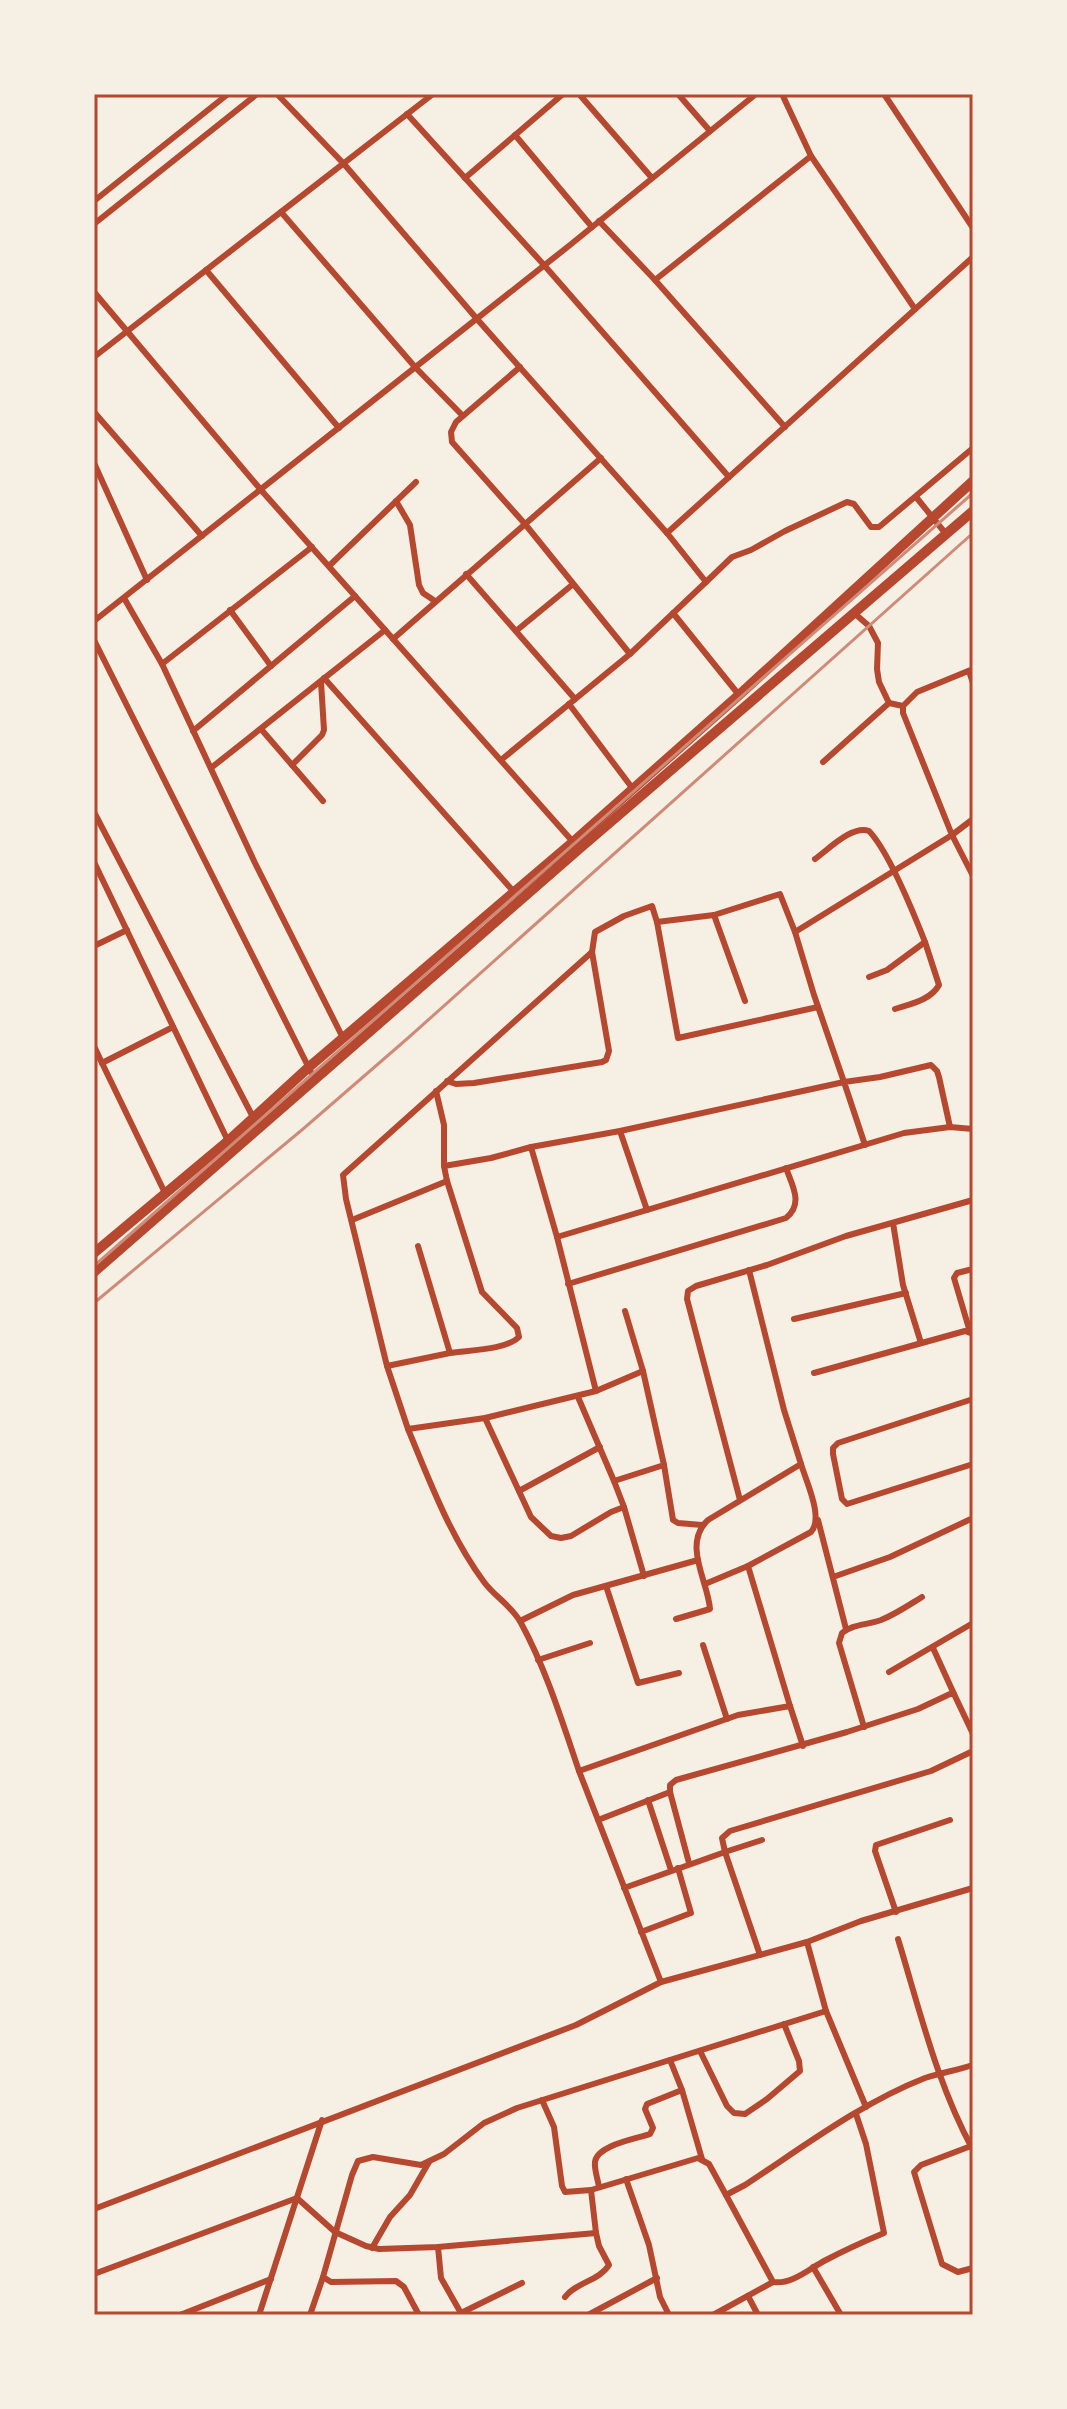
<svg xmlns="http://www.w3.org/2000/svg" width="1067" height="2409" viewBox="0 0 1067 2409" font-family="'Asap Condensed',sans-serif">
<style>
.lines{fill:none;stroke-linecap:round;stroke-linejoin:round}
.minor{stroke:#b5482f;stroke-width:6}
.trunk{stroke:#b5482f;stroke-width:10}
.rail{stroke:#cf8b77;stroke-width:3}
.neatline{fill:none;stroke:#b5482f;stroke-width:3}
</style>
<rect width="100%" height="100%" fill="#f6efe4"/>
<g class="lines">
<g class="minor">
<path d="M277,94l67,70 133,155 190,214 39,49 -76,72 -129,106"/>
<path d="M579,94l73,84"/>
<path d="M678,94l32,37"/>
<path d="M782,94l29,62 104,153"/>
<path d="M884,94l89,134"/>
<path d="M407,114l137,151 185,212"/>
<path d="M515,135l77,92"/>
<path d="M465,178l98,-84"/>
<path d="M94,201l134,-107"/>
<path d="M281,212l134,155 47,48"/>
<path d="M599,221l56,59 130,147"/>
<path d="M94,224l163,-130"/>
<path d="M206,270l133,158"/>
<path d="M655,280l156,-124"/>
<path d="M94,292l167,198 313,353"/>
<path d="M94,357l339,-263"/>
<path d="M520,367l-64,55 -5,10 1,10 73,82 105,130"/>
<path d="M94,412l108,124"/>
<path d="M94,463l53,117"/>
<path d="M916,497l30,37"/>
<path d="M396,501l14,24 9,60 4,8 12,8"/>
<path d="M667,533l306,-276"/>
<path d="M329,566l87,-84"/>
<path d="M466,574l109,125"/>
<path d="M706,582l26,-25 19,-7 34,-19 62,-29 7,2 17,23h8l94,-79"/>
<path d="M124,598l38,66 93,199 88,175"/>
<path d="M230,610l41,56"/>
<path d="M673,613l66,82"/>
<path d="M854,613l15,13 9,17 -1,26 2,13 10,21"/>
<path d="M94,621l476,-376 186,-151"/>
<path d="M516,631l56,-46"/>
<path d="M393,639l208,-181"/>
<path d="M94,640l221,440"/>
<path d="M162,664l150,-117"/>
<path d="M969,671l4,12"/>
<path d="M324,678l190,214"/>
<path d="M569,704l64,85"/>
<path d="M261,729l62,72"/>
<path d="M193,731l162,-135"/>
<path d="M823,762l66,-59 14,3 14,-14 56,-23"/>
<path d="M292,765l30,-30 2,-5 -3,-48"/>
<path d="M211,768l174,-138"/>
<path d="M94,812l159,305"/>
<path d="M973,819l-21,16 21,41"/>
<path d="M815,859c14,-10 37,-34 54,-28 20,21 45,83 56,111l-38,28 -18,7"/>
<path d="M94,862l134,279"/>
<path d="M714,915l31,86"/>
<path d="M657,922l21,116 140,-31"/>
<path d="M795,932l157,-97 -49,-122v-7"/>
<path d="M94,946l33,-16"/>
<path d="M895,1009c15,-5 36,-9 44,-24l-14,-43"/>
<path d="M94,1046l8,17"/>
<path d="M447,1081l9,3 18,-1 128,-21 4,-2 3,-9 -17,-99 3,-20 29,-16 28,-10 5,16 57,-7 66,-21 15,38 19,63 30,87 -224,49 -89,16"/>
<path d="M620,1131l27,79"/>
<path d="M865,1145l-21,-63 36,-5 51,-12 6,6 2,6 11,50"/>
<path d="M444,1166l47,-8 40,-11 26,90 39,154 -111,27 -77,11c22,53 42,107 76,153 11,15 28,24 37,41 25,46 41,98 58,148l159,-56 52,-9 -42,-140 63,-34c13,-14 -5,-51 -10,-68l-93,56c-26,24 0,61 2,89l-34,10"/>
<path d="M165,1193l-63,-130 71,-36"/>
<path d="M352,1220l95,-39"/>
<path d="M893,1223l10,62 18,58"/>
<path d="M557,1237l347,-104 46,-6 23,2"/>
<path d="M418,1246l32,107c19,-3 56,-3 69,-16l-2,-9 -35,-36 -35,-111 -3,-15v-41l-8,-34"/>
<path d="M749,1270l35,140 17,54"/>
<path d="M568,1284l218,-66c18,-14 6,-33 0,-50"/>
<path d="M625,1311l18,60"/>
<path d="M794,1319l112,-26"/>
<path d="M970,1332l-16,-54 3,-5 16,-4"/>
<path d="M450,1353l-63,13 -41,-167 -3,-24 249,-223"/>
<path d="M387,1366l21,63"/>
<path d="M814,1373l151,-42 8,3"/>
<path d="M578,1397l36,84 50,-16 -21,-94 -47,20"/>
<path d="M973,1399l-135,44 -5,5v6l9,45 5,5 126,-40"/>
<path d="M485,1418l46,99 20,19 10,2 10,-2 40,-24 13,-5"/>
<path d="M664,1465l9,55 5,3 24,2"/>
<path d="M614,1481l10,26 20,69"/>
<path d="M519,1491l81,-44"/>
<path d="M740,1500l-53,-201 1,-8 8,-5 71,-21 79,-29 127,-36"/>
<path d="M818,1520l28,109"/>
<path d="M833,1577l57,-20 83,-39"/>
<path d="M705,1584l43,-18"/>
<path d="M606,1586l32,97 41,-10"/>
<path d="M520,1621l53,-26 125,-35"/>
<path d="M703,1645l24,74"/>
<path d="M933,1648l21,46"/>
<path d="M538,1660l52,-17"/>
<path d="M889,1672l84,-49"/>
<path d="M790,1706l13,40"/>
<path d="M864,1727l-25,-84 3,-10c11,-9 25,-8 39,-13 15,-6 28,-15 41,-23"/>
<path d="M670,1792l19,71"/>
<path d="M648,1800l23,70"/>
<path d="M598,1820l72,-28v-7l6,-5 171,-48 71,-23 32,-15h4l19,40"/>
<path d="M624,1888l101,-36 -3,-14 8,-7 201,-60 42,-20"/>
<path d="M896,1912l-21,-61 1,-6 74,-25"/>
<path d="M641,1932l50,-19 -13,-45"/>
<path d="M898,1939c22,72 39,145 75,211"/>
<path d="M807,1942l19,69 40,96"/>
<path d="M760,1955l-35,-103 37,-12"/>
<path d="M661,1982l146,-40 54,-21 112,-33"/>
<path d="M700,2051l27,55 7,7 11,1 22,-15 33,-28 -1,-10 -15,-37"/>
<path d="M670,2060l12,30 20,69"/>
<path d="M542,2100l12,27 8,59 3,6 26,-2 107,-32 11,6 17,31"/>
<path d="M856,2114l10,30 18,89c-19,8 -39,17 -58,27 -16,8 -34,25 -53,22l-47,-87 19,-10c58,-38 116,-82 180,-107 15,-5 33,-8 48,-13"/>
<path d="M971,2146l-50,19 -7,7 28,92 16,8 15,-4"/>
<path d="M626,2179l23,66 11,52 9,18"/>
<path d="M599,2187c-1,-7 -5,-18 -4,-25 2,-17 41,-23 55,-28l3,-6 -8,-19 2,-5 35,-14"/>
<path d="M94,2209l482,-184 85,-43 -82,-211"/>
<path d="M438,2247l3,31 21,37"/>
<path d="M372,2248l18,-31 20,-22 19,-33"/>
<path d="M813,2267l28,48"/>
<path d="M94,2274l203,-76 38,34 31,14 13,3 59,-2 158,-14"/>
<path d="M748,2296l10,19"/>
<path d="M565,2297c11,-15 34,-16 44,-32l-10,-19 -3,-13 -5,-43"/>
<path d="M461,2313l61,-30"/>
<path d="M180,2315l91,-36"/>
<path d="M259,2315l63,-195"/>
<path d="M310,2315l13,-38"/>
<path d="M419,2315l-15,-28 -8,-6 -65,1 -8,-5 29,-102 6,-14 15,-4 48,8 23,-11 40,-31 33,-15 309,-97"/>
<path d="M588,2315l69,-37"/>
<path d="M713,2315l60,-33"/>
</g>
<g class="trunk">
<path d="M94,1253l134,-112 81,-74 264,-225 166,-147 234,-214"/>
<path d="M94,1272l485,-423 394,-338"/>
</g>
<g class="rail">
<path d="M94,1266l879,-773"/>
<path d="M94,1303l209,-174 105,-91 565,-505"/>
</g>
</g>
<rect width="1067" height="2409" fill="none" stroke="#f6efe4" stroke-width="192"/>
<rect x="96" y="96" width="875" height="2217" class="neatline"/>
</svg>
